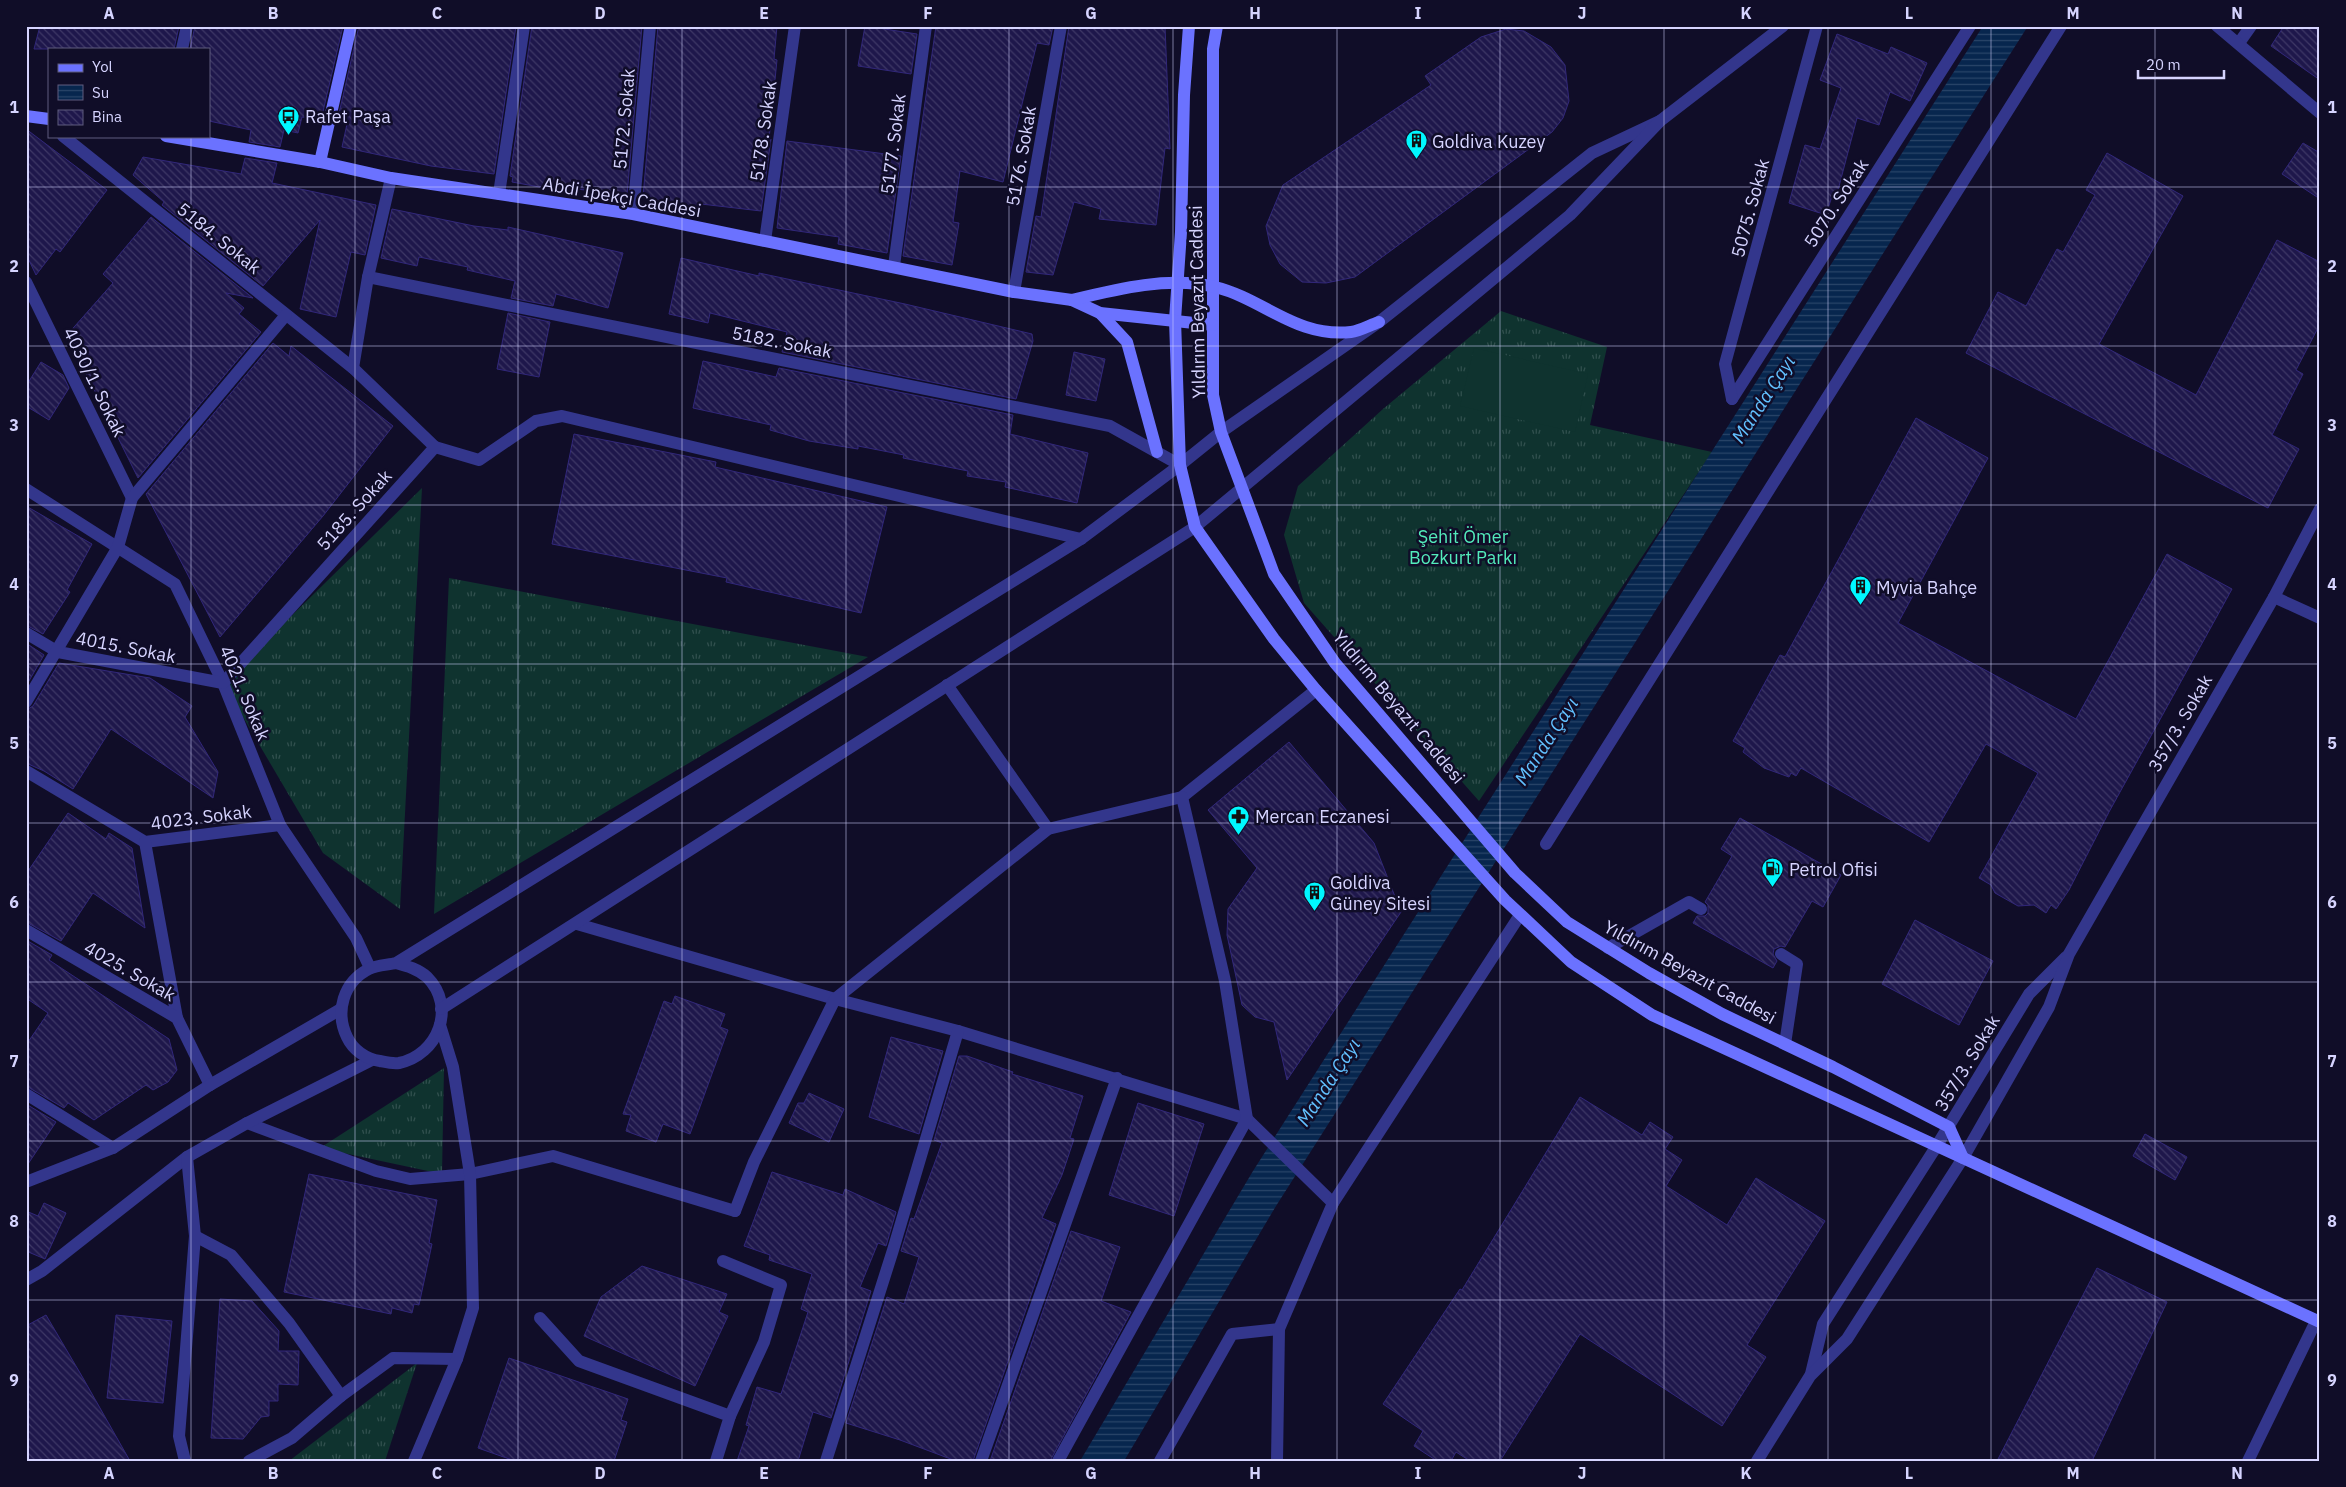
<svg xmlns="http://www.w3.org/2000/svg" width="2346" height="1487" viewBox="0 0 2346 1487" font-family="'IBM Plex Sans',sans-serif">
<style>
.grass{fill:url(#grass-tufts)}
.pitch{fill:#0f332f}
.water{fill:url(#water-rules)}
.building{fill:url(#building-back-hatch);stroke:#31277a}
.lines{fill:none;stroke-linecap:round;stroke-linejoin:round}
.service{stroke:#33368c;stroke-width:12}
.minor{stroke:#33368c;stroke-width:12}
.tertiary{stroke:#33368c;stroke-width:12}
.secondary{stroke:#6b72ff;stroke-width:12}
.grid{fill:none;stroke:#d6d4ff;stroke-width:1;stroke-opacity:0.55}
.labels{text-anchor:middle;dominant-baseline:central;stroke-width:5;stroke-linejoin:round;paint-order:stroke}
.poi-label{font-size:18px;fill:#d6d4ff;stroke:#100d28;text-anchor:start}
.street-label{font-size:18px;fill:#d6d4ff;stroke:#100d28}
.park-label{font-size:18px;fill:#53ecbb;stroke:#100d28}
.water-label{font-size:19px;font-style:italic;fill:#62c1ff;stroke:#100d28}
.neatline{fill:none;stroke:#d6d4ff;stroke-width:2}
.grid-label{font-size:16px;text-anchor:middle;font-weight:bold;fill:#d6d4ff}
</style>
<defs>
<pattern id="grass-tufts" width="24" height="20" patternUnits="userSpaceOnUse" patternTransform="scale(1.25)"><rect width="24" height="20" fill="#0f332f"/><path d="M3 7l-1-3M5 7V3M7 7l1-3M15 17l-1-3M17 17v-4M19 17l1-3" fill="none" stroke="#31504e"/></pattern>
<pattern id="water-rules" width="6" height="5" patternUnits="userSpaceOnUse" patternTransform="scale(1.25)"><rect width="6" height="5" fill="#07264e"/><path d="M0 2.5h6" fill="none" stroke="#2a4569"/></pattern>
<pattern id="building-back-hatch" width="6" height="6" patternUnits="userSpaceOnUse" patternTransform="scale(1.25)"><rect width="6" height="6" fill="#1e174b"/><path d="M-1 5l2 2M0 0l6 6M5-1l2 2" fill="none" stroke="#3e3866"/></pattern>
</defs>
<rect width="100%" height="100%" fill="#100d28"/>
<g class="grass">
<path d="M1501,311l106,36 -17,78 122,27 -233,349 -175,-198 -20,-68 14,-49 85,-77z"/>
<path d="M422,488l-22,421 -77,-56 -100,-170z"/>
<path d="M449,578l419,79 -434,257z"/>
<path d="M444,1068l-2,106 -122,-26z"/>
<path d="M417,1363l-32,98h-96z"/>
</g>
<path class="pitch" d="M1474,348l114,26 -13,58 -115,-26z"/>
<path class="water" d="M1983,26h45l-752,1180 -152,255h-44l173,-290z"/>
<g class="building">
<path d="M40,26h139l-5,23h-140z"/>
<path d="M195,26h148l-22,94 -19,-3 -4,16 -14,-3 -4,17 -31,-5 2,-12 -42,-9v-72h-19z"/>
<path d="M359,26h157l-22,148 -63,-8 -89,-19 5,-23 -10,-2z"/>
<path d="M532,26h110l-15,169 -59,-7 -1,4 -55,-10 1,-5 -3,-1z"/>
<path d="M658,26h119l-3,33 3,1 -8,79h2l-10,72 -60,-7v5l-51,-6 1,-4 -8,-2z"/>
<path d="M865,26l52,8 -6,40 -53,-8z"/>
<path d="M936,26h117l-4,19 -12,-2 -34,139 -43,-11 -7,51 6,1 -7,42 -49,-9z"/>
<path d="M1069,26h96l5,123 -5,-1 -9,77 -57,-6 2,-10 -27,-7 -21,73 -27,-3 10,-56 5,1z"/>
<path d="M2284,26h36v54l-49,-34z"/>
<path d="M1506,29l18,2 27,16 14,18 4,36 -6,17 -11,14 -197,145 -29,6 -24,-1 -22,-18 -10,-19 -4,-19 17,-41 148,-100 -6,-9 56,-39z"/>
<path d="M1837,34l51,20 3,-7 36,16 -17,38 -20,-9 -11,33 -22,-7 -20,76 -4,-1 -7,22 -37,-12 16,-58 15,4 21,-61 -21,-8z"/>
<path d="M26,129l81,61 -47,62 -4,-3 -20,26 -10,-21z"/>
<path d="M787,141l114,15 -14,97 -49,-9 1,-7 -62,-9z"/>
<path d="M2303,143l17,10v46l-38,-25z"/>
<path d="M2107,153l76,43 -84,148 97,51 81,-155 43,22v62l-24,46 7,4 -31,61 27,14 -31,59 -302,-155 32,-61 28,14 31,-57 6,3 32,-57 -9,-5z"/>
<path d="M143,157l98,17 4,-16 32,5 -5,20 104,22 -11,50 -14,-3 -15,65 -36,-8 20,-89 -57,66 -101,-81 2,-3 -31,-27z"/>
<path d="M392,209l82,17 34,4v-3l115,26 -15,55 -52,-14 -3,12 -42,-8 4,-17 -48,-11 1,-3 -49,-10 -2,9 -36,-8z"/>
<path d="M151,217l102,81 -27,-5 18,15 -5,6 22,18 -123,146 -71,-143 46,-52 -10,-9z"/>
<path d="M681,258l78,18v-3l146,31 127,30 1,7 -17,58 -234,-47 5,-20 -77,-19 -2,10 -39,-9z"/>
<path d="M508,313l42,9 -11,55 -42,-8z"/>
<path d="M273,343l16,13 2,-10 102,80 -70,90 -103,121 -74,-143z"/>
<path d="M1074,352l31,7 -9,42 -30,-6z"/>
<path d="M703,361l73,16 3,-9 234,47 -3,19 78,19 -11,50 -72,-16 1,-5 -39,-6 1,-5 -65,-13 1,-3 -46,-9v3l-49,-8 -39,-11 1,-5 -78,-17z"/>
<path d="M41,362l22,13 6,13 -20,32 -23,-14v-20z"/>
<path d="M1916,418l72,40 -90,165 178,96 91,-165 65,35 -123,223 -40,78 -13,19 -5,-4 -5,8 -12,-8 -16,1 -23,-13 -4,-8 -12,-7 59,-105 -52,-29 -57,98 -128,-74 -5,8 -5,-3 -2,4 -25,-9 -21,-16 2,-4 -12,-7 47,-86 5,2z"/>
<path d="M574,434l142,28 -1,5 172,40 -26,106 -135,-31 1,-4 -175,-34z"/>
<path d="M26,506l66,38 -25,46 3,2 -27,42 -17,-9z"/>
<path d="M26,643l18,12 -18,31z"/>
<path d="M59,663l91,15 42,28 -7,11 33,55 -5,26 -102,-69 -38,60 -29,-18 -18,-8v-53l7,-4z"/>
<path d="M1289,742l85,101 27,69 -114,168 -13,-58 -19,-5 -13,-12 -15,-70 1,-26 29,-41 -49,-58z"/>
<path d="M68,813l38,26 3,-6 23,15 13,80 -52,-35 -32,48 -35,-19v-48z"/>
<path d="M1740,818l101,57 -18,32 -11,-6 -27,46 -4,-1 -7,3 -1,5 4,7 -4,7 -80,-45 4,-7h8l3,-3v-8l-3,-3 27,-46 -11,-7z"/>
<path d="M1915,920l78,41 -34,64 -77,-41z"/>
<path d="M26,940l26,15 -3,5 120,79 8,31 -9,12 -15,8 -7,-5 -52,35 -26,-17 -4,5 -38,-22v-41l22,-32 -22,-15z"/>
<path d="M675,996l50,18 -5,13 8,3 -38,104 -27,-10 -7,18 -30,-11 5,-16 -8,-1 41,-113 8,3z"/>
<path d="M891,1037l52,14 -24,83 -50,-17z"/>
<path d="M959,1056h8l46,16 -1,2 71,22 -13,42 4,1 -12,36 -20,43 14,6 -83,237h-17l-56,-21 -54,-17 41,-126 17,7 15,-47 -18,-6 10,-33 3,1 28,-76 -8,-3z"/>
<path d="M809,1093l35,16 -15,33 -40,-19 9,-20h6z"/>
<path d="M1580,1097l62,38 8,-13 23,15 -8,12 17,11 -16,26 61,39 29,-47 69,43 -78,124 19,12 -44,69 -142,-92 -80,127h-30l-14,-9 -5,9h-14l-23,-15 9,-15 -40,-27 77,-115 2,1z"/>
<path d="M1138,1103l66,21 -30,92 -65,-21z"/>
<path d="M26,1104l30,18 -30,45z"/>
<path d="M2145,1134l42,23 -12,23 -42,-24z"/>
<path d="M772,1172l71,23 2,-6 51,23 -10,34 -8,-3 -18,44 11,4 -40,127 -18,-6 -15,49h-61l12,-35 -3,-1 11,-38 24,7 27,-82 -7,-3 11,-35 -43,-14 1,-5 -26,-9z"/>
<path d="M309,1174l128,26 -8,43 3,1 -13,61 -5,-1 -2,9 -20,-5 -1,6 -107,-22z"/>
<path d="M44,1203l22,10 -21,46 -19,-8v-40l12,5z"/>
<path d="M1071,1231l49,16 -19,54 30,11 -81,149h-60z"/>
<path d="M642,1266l85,28 -8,18 9,4 -33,70 -111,-50 17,-39z"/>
<path d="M2097,1268l70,34 -75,159h-95z"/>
<path d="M220,1299l32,2 27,30 -1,20h21l-1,34 -20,-1v17h-9v15l-8,1 -18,22 -32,-1z"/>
<path d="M46,1315l37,63 47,83h-104v-135z"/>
<path d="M116,1315l56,6 -9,82 -56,-5z"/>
<path d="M509,1358l119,41 -7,21 6,2 -13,39h-99l-37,-13z"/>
</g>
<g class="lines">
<g class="service">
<path d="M2239,43l12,-17"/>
<path d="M2274,597l46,21"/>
<path d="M1608,948l81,-46 12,7"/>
<path d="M1781,954l16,10 -12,80"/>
<path d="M247,1123l129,48 34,8 60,-5 83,-18 182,55"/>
<path d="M195,1236l36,19 58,68 52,73"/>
<path d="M723,1261l58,24 -17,57 -34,74"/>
<path d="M540,1318l39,43 151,55 -14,45"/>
<path d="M249,1461l43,-23 49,-42 52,-38 64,1"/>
</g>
<g class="minor">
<path d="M182,49l5,-23"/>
<path d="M499,194l25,-168"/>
<path d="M633,214l17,-188"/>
<path d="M765,241l30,-215"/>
<path d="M894,266l32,-240"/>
<path d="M368,277l742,149 70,39 41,-33 158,-110 213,-169 68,-32"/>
<path d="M26,282l106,216"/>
<path d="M1014,292l47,-266"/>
<path d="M353,368l15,-91 23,-99"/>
<path d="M1732,399l238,-373"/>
<path d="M1732,399l-7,-35 92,-338"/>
<path d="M435,447l44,13 57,-39 26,-5 519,123"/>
<path d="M26,489l149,95 48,99 57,142 76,113 14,30"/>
<path d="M1195,527l375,-312 90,-94 123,-95"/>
<path d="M26,633l32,19 165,31 212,-236 -82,-79 -290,-232"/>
<path d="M947,685l101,144"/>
<path d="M26,702l92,-155 14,-49 154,-183"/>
<path d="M26,771l119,71 135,-17"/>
<path d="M145,842l32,176"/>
<path d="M1546,844l515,-818"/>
<path d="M577,924l258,75 123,32 289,88 86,84"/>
<path d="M26,930l151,88 33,67"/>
<path d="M26,1094l87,54"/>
<path d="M26,1182l87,-34 97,-63 131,-76"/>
<path d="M735,1211l19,-49 81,-163 213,-170 134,-32 134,-107"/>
<path d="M26,1280l16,-9 145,-114 60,-34 125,-63"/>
<path d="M185,1461l-6,-25 16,-200 -8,-79"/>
<path d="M414,1461l43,-102 16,-51 -3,-134 -17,-107 -13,-42"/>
<path d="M826,1461l67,-211 65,-219"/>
<path d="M981,1461l136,-383"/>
<path d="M1058,1461l189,-342 -22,-138 -43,-184"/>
<path d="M1160,1461l72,-127 47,-5"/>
<path d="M1277,1461l2,-132 54,-126 187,-288"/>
<path d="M2248,1461l68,-140"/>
</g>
<g class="tertiary">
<path d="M2217,26l103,87"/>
<path d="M396,963c11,3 22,6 31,14 30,30 11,78 -28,86 -6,1 -14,-1 -19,-2 -14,-2 -27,-11 -33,-24 -12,-25 -4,-55 22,-68 8,-4 19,-4 27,-6l685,-424 99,-74"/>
<path d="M441,1009l754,-482"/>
<path d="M1811,1374l12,-50 113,-177 93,-153 37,-37"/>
<path d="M1757,1461l53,-85 37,-37 116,-181 86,-151 20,-53 205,-357 46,-88"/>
</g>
<g class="secondary">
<path d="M1189,26l-5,69 -3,137 -6,88 5,145 15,62 79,112 42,51 189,210 66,62 81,53 668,307"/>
<path d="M1217,26l-4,23v346l8,37 53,142 61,89 180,210 52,49 82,51 73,41 111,53 116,60 14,31"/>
<path d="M26,116l23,3"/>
<path d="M166,136l154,26 71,16 242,36 381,78 58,8 28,13 113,12"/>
<path d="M320,162l31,-136"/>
<path d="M1072,300c45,-11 97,-24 143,-13 49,12 81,51 136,45 9,-1 19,-7 28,-10"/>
<path d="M1100,313l27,29 30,110"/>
</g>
</g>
<path class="grid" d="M191,26v23M355,26v1435M518,26v1435M682,26v1435M846,26v1435M1009,26v1435M1173,26v1435M1337,26v1435M1500,26v1435M1664,26v1435M1828,26v1435M1991,26v1435M2155,26v1435M191,136v1325M26,187h2294M26,346h2294M26,505h2294M26,664h2294M26,823h2294M26,982h2294M26,1141h2294M26,1300h2294"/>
<defs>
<symbol id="bus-pin" viewBox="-11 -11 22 30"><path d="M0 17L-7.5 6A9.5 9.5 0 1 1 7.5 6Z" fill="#00f7ff" stroke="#100d28"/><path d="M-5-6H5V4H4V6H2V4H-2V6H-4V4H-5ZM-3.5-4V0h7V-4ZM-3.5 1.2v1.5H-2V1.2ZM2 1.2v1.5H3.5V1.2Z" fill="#111"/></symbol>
<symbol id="building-pin" viewBox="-11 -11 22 30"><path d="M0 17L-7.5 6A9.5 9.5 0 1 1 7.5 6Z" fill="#00f7ff" stroke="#100d28"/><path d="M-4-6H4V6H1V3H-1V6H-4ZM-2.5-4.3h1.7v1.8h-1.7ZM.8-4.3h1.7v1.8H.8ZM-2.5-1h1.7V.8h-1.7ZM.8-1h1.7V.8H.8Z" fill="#111"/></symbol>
<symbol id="pharmacy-pin" viewBox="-11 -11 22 30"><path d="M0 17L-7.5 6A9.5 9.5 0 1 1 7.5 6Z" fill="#00f7ff" stroke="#100d28"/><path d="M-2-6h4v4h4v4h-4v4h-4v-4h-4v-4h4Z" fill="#111"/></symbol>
<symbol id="fuel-pin" viewBox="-11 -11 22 30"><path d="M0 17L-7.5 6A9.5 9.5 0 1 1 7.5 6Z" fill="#00f7ff" stroke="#100d28"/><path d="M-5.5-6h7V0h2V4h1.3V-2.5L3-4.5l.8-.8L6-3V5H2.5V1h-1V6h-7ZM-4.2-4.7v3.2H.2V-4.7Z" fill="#111"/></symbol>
</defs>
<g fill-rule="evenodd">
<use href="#bus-pin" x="276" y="104" width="25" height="34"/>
<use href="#building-pin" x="1404" y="128" width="25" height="34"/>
<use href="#building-pin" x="1848" y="574" width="25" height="34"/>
<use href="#pharmacy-pin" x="1226" y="804" width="25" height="34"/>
<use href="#fuel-pin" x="1760" y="856" width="25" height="34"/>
<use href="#building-pin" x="1302" y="880" width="25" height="34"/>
</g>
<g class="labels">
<g class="poi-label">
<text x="305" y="116">Rafet Paşa</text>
<text x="1432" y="141">Goldiva Kuzey</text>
<text x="1876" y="587">Myvia Bahçe</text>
<text x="1255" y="816">Mercan Eczanesi</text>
<text x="1789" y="869">Petrol Ofisi</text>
<text x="1330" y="882">Goldiva<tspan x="1330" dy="21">Güney Sitesi</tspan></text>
</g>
<g class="street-label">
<text transform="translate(624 119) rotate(-85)">5172. Sokak</text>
<text transform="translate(763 131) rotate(-82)">5178. Sokak</text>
<text transform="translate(893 144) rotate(-83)">5177. Sokak</text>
<text transform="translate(1021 156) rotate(-80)">5176. Sokak</text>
<text transform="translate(622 197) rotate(10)">Abdi İpekçi Caddesi</text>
<text transform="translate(1836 203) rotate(-57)">5070. Sokak</text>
<text transform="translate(1750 208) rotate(-75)">5075. Sokak</text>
<text transform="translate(219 238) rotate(39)">5184. Sokak</text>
<text transform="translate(1197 302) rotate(-91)">Yıldırım Beyazıt Caddesi</text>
<text transform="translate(782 342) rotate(11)">5182. Sokak</text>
<text transform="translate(95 382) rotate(64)">4030/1. Sokak</text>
<text transform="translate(354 510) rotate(-48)">5185. Sokak</text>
<text transform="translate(126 647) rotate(11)">4015. Sokak</text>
<text transform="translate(245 693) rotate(67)">4021. Sokak</text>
<text transform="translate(1399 707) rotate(50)">Yıldırım Beyazıt Caddesi</text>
<text transform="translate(2180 723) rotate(-60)">357/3. Sokak</text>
<text transform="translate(201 817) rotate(-7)">4023. Sokak</text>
<text transform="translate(130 971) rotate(30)">4025. Sokak</text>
<text transform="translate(1690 972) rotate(29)">Yıldırım Beyazıt Caddesi</text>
<text transform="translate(1967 1063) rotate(-59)">357/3. Sokak</text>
</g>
<g class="park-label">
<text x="1463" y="536">Şehit Ömer<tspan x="1463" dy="21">Bozkurt Parkı</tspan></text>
</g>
<g class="water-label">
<text transform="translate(1763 399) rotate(-57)">Manda Çayı</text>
<text transform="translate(1546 741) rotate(-57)">Manda Çayı</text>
<text transform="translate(1328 1082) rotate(-57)">Manda Çayı</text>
</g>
</g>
<rect width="2346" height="1487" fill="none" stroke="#100d28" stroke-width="55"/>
<rect x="48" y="48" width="162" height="90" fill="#100d28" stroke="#5f5d7e"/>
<rect x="58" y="64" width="25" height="8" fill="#6b72ff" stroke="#5f5d7e"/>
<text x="92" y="72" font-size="15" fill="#d6d4ff">Yol</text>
<rect x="58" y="85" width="25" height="15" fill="url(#water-rules)" stroke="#5f5d7e"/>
<text x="92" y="98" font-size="15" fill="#d6d4ff">Su</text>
<rect x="58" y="110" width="25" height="15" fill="url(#building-back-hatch)" stroke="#5f5d7e"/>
<text x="92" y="122" font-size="15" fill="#d6d4ff">Bina</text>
<path d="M2138 70v8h86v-8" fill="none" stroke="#d6d4ff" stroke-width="2.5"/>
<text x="2146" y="70" font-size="15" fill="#d6d4ff" stroke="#100d28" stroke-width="4" paint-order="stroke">20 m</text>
<rect x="28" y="28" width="2290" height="1432" class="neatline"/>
<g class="grid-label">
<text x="109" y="19">A</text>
<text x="273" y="19">B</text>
<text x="437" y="19">C</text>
<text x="600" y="19">D</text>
<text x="764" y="19">E</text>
<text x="928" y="19">F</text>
<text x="1091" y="19">G</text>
<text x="1255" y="19">H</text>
<text x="1418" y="19">I</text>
<text x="1582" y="19">J</text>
<text x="1746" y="19">K</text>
<text x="1909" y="19">L</text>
<text x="2073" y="19">M</text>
<text x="2237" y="19">N</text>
<text x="14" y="113">1</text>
<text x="2332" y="113">1</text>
<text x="14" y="272">2</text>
<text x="2332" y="272">2</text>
<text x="14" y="431">3</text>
<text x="2332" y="431">3</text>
<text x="14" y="590">4</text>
<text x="2332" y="590">4</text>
<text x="14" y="749">5</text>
<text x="2332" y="749">5</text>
<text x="14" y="908">6</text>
<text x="2332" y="908">6</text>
<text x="14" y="1067">7</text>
<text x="2332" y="1067">7</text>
<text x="14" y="1227">8</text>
<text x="2332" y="1227">8</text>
<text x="14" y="1386">9</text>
<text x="2332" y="1386">9</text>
<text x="109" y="1479">A</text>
<text x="273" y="1479">B</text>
<text x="437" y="1479">C</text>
<text x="600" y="1479">D</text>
<text x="764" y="1479">E</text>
<text x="928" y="1479">F</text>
<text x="1091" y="1479">G</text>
<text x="1255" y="1479">H</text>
<text x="1418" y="1479">I</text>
<text x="1582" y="1479">J</text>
<text x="1746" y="1479">K</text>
<text x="1909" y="1479">L</text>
<text x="2073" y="1479">M</text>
<text x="2237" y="1479">N</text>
</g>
</svg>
